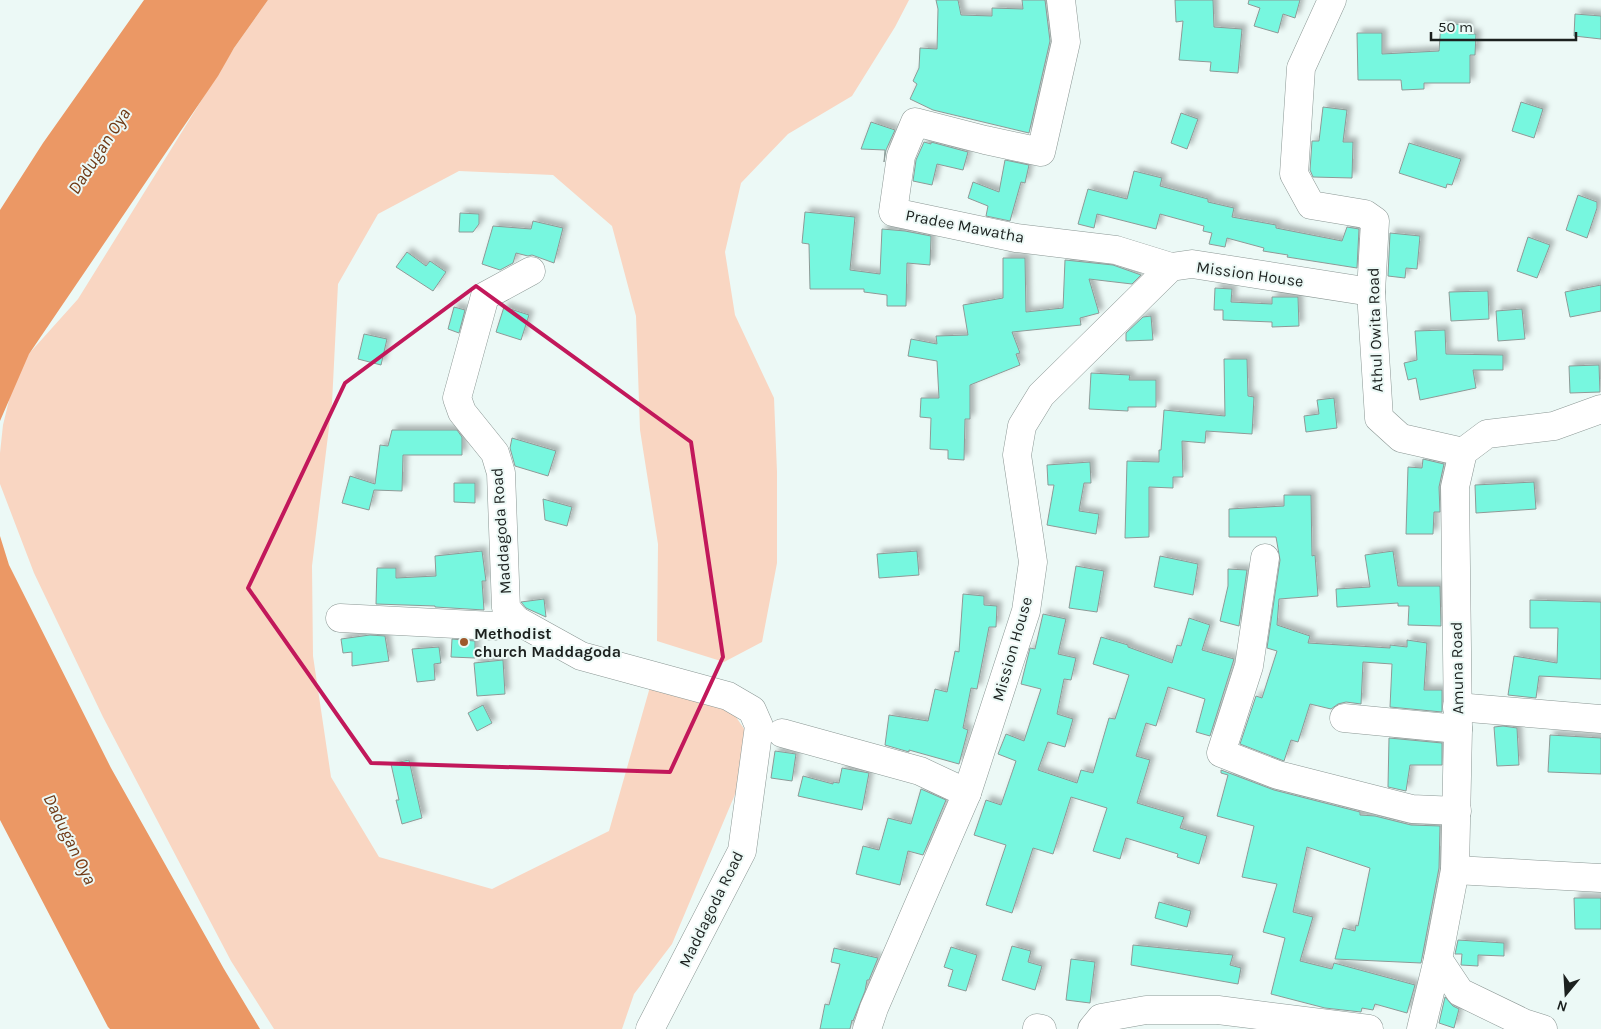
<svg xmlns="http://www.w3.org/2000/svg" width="1601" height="1029" viewBox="0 0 1601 1029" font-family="Karla,sans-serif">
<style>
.green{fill:#f9d6c2}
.water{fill:#eb9865}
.building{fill:#77f7df;stroke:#8e9a97;filter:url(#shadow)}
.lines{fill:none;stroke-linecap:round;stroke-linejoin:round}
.minor-casing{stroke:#8b9794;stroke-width:29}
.minor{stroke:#fff;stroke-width:28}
.marked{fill:none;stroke:#c2185b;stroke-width:4;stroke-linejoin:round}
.poi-dot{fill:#9e592c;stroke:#ecf9f6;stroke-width:2}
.labels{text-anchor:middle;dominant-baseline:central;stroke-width:4;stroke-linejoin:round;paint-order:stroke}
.street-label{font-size:16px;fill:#1c211f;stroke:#ecf9f6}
.poi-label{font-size:16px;font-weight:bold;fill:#1c211f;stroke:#ecf9f6;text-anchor:start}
.water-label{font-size:18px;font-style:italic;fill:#6f3915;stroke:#ecf9f6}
</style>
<defs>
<filter id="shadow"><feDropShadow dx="4.5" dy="-4.5" stdDeviation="2.5" flood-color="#0004"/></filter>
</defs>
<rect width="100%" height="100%" fill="#ecf9f6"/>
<path class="green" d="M268,0h641l-14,27 -43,69 -64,38 -47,49 -16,69 10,63 39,83 3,74v91l-15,79 -38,20 -67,-21 1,-97 -18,-114 -4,-114 -24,-90 -59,-51 -94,-4 -81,43 -40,70 -6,119 -20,163 1,90 18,121 48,80 113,32 117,-58 41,-144 77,17 20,29 -3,40 -72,171 -38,50 -12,35h-348l-43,-68 -128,-244 -69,-144 -34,-89v-31l3,-28 14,-58 61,-68 156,-251z"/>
<g class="water">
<path d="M144,0h124l-34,48 -16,28 -189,278 -29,67v-211l43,-67z"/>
<path d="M0,536l9,29 102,203 113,201 36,60h-150l-2,-2 -108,-207z"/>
</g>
<g class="building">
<path d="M936,0h22l3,15 31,1v-8l31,1 -1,-9h23l5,41 -21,92 -96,-23 -23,-11 7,-15 -4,-3 6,-13 1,-20 17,1 1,-40z"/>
<path d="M1175,0h38l1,27 28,2 -4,44 -28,-2 1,-9 -32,-2 4,-39 -7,1z"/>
<path d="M1249,0h51l-5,18 -12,-4 -5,19 -24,-7 6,-18 -12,-4z"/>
<path d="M1575,14l26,2v23l-27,-3z"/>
<path d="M1441,23l27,2v9h8l-1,21h-5v28h-46v6l-22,1 -1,-10h-43l-1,-47h25v21l57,-3z"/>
<path d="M1521,102l22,7 -9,29 -22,-7z"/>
<path d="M1323,107l24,3 -4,32h10l-1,36 -39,-1 -3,-7 2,-29h7z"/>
<path d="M1181,113l17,6 -11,30 -16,-6z"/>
<path d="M871,122l24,8 -9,20 -2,12 1,-12 -24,-1z"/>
<path d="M924,142l7,2v-2l37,10 -5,18 -26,-6 -5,21 -19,-4 3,-21z"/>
<path d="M1409,143l52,16 -9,26 -5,-1 -1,4 -47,-15z"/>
<path d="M1005,160l24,5 -4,18 -4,-1 -11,39 -24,-5 2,-10 -20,-8 5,-16 26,10z"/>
<path d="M1134,171l28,7 -2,8 48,13v3l26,6 -2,9 44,8v3l66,13 5,-14 12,2 -2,39 -70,-11 1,-2 -25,-4 1,-3 -37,-10 -2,9 -16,-3 3,-11 -9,-2 1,-5 -44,-12 -4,15 -59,-15 -3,14 -16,-4 10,-35 39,10z"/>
<path d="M1578,195l19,7v6l-10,30 -21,-8z"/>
<path d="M805,212l50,5 -5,53 30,4 2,-45 23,2 26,5 -1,29 -23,-2 -1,43h-19v-11l-23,-3v-3h-54l-1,-45 -7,-1z"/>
<path d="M460,213l19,1v10l-6,8h-14z"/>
<path d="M533,221l30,7 -9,35 -22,-8 -4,1 -12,-3 -3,10 -13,7 -18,-6 11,-38 38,3z"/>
<path d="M1390,233l30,3 -3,33 -11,-1 -1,10 -17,-2z"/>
<path d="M1528,237l22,8 -13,33 -20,-7z"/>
<path d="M407,252l19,14 4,-5 16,11 -13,19 -37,-24z"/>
<path d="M1003,258h22l1,54 37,-4 2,-48 48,5 28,10 -9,9 -43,-5 10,34 -19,5 1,7 -69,7 8,21 -4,1 4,11 -50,20v34h-5l-1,41 -16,-1v-9l-18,-1 1,-31 -11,-1 1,-19h18l-2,-37 -29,-5 3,-17 26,5 -1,-8 32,-1 -5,-30 40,-7z"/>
<path d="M1601,285v26l-31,6 -5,-25z"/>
<path d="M1215,288l17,1 -1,13 41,2v-7h26l1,29 -27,1v-5l-49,-2v-10h-9z"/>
<path d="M1488,291l1,28 -38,2 -2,-29z"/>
<path d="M454,307l11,3 -6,23 -11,-4z"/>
<path d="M504,307l25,8 -8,25 -25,-8z"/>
<path d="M1522,309l3,30 -27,2 -2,-30z"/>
<path d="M1151,316l2,24 -27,1v-8l17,-16z"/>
<path d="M1445,330l1,24 57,1v15h-30l3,18 -56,12 -4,-22 -8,2 -4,-17 13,-3 -2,-29z"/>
<path d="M364,334l23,5 -6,26 -23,-6z"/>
<path d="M1224,359h23l1,37 6,1 -2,37 -46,-3 -1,12 -23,-2 1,36h-10v11l-24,-1v50l-24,1 2,-77 32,1v-12h2l3,-40 61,6z"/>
<path d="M1599,365l1,27 -30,1 -1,-27z"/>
<path d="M1091,373l39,2 -1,5h27v27h-28v4l-39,-2z"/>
<path d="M1334,398l3,30 -31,4 -2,-16 15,-2 -2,-14z"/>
<path d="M392,430h65l5,7v18h-59l-1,36 -28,-1 -5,20 -27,-7 8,-27 25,8 5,-39 8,1z"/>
<path d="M512,438l44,13 -8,25 -33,-10 -5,-18z"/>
<path d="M1423,459l21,5 -5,23 1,25h-6l-1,22h-27l2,-67 14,1z"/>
<path d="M1090,462l1,21h-7l-5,28 20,3 -3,20 -49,-9 7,-40h-6l-1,-20z"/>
<path d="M1534,482l2,27 -60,4 -1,-28z"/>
<path d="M454,483h21v20l-21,-1z"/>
<path d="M1284,495h27l1,61 3,-1 3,41 -39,3 -2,26 33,11 -2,7 82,5v-3l17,2v-7l20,3 -3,47h18v22l-52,-5 2,-43 -29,-2 -2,42 -15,-2 -8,2 -7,5 -21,-5 -12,38 -7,-2 -7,21 -44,-17 16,-48 6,2 15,-47 -10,-3 13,-88 -4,-23h-47v-28l55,-3z"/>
<path d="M543,499l29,8 -5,19 -22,-6z"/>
<path d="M482,551l4,30h-4l2,29 -49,-3v-1l-59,-2 1,-36h19v10l40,-2 -1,-20z"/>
<path d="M917,551l2,24 -40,3 -2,-24z"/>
<path d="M1393,551l5,35h42l1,40 -33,-1 1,-19h-11v-3l-61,4 -1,-18 34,-2 -5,-32z"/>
<path d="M1160,556l38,8 -5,31 -39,-8z"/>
<path d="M1076,566l28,5 -7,41 -28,-4z"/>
<path d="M1228,569l19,1 -8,56 -19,-5 8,-35z"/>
<path d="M963,594l21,2v9l13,1 -1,21h-7l-12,62 -6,-1 -8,40 5,2 -9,34 -50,-14v2l-24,-7 4,-30 39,6 7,-32 12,3 8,-41 4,1z"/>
<path d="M544,599l2,18 -20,-9 -5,-6z"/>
<path d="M1530,600l71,2v77l-62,-3 -3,22 -28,-3 6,-39 43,7 1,-35h-28z"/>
<path d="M1043,614l23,5 -8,35 18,4 -5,22 -7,-1 -7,35 16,5 -8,28 -17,-5 -10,28 39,13 4,-13 12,3 16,-55 6,1 14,-44 -36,-11 8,-27 27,8v2l44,16 5,-18 4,1 8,-28 21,7 -8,25 32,9 -24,77 -14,-4 9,-33 -37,-12 -12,39 -10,-3 -10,33 14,4 -13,43 47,14 -4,11 27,8 -8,28 -22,-7 1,-3 -52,-16 -6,21 -27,-8 14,-43 -36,-11 -18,57 -20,-6 -21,65 -26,-8 20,-60 -32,-10 12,-35 15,5 15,-44 -18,-7 8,-20 18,7 17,-52 -20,-5 9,-36 5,1z"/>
<path d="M370,635l15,1 4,25 -37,5v-14l-9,1 -2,-14z"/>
<path d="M452,639l23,2v17l-24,-1z"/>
<path d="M439,647l2,16 -7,1 1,16 -18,2 -5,-33z"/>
<path d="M503,660l2,34 -28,2 -3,-33z"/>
<path d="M483,705l9,18 -15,8 -9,-18z"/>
<path d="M1503,726l14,2 2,37 -22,1 -3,-39z"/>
<path d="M1550,735l51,3v36l-53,-2z"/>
<path d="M1389,738l53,5v22h-32l-4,26 -18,-4z"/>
<path d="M775,751l21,3 -4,27 -21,-3z"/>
<path d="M409,760l13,58 -20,6 -6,-24h3l-8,-36z"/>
<path d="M842,768l27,5 -7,37 -64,-14 5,-20 30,8v-2l6,1z"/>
<path d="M1221,770l53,20 86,22v3l15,1 36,9 29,1 -1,42 -18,95 -86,-4 8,-31 12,3 1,-6 2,1 12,-58 -63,-21 -14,65 20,5 -13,44 32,8 2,-6 81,22 -8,28 -32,-9 -2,6 -11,-2 -1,4 -36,-4 -54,-14 14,-56 -22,-6 14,-48 -35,-7 12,-51 -37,-10 11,-41 -7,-2z"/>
<path d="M921,789l25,11 -23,55 -15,-4 -8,34 -44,-11 7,-28 16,4 9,-32 23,6z"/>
<path d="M1574,898h27v31h-26z"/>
<path d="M1159,902l32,9 -4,16 -32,-9z"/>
<path d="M1458,940l46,3v13l-26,-1v11l-17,-1 1,-11h-7z"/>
<path d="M1133,945l100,10 -3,10 11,3 -3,16 -107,-19z"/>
<path d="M1012,946l19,5 -3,11 14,4 -7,24 -33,-10z"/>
<path d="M951,947l26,8 -11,36 -18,-5 5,-16 -9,-3z"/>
<path d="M834,948l44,10 -9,22h-2l-2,11 -12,30 -1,-1 -2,9h-30l5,-25 4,1 11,-41 -9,-2z"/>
<path d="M1071,959l24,3 -5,41 -24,-3z"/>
<path d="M1445,997l8,9 6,3 -5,19 -15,-5z"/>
</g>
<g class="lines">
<defs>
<g id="minor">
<path d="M1061,0l5,42 -25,110 -56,-12 -70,-18 -14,34 -8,56 123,26 100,12 55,17"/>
<path d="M1332,0l-31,68 -7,106 17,31 54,9 10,7 -4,71 8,126 22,20 62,14"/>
<path d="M531,271l-46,25 -28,102 5,14 33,41 6,20 5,135 10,12 65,36 147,40 24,14 7,16 -17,125 -92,178"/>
<path d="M1265,558l-16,108 -28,87 57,22 134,34 45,2"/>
<path d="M340,618l154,8 22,-6"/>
<path d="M1457,707l144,12"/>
<path d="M1344,718l114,11"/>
<path d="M782,733l138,38 47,22"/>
<path d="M1455,870l146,8"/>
<path d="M1438,959l22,33 64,31 19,6"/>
<path d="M1037,1028l5,1"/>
<path d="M867,1029l7,-21 93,-215 59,-182 7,-49 -16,-107 5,-29 19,-31 130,-128 21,-3 179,28"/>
<path d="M1092,1029l9,-11 45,-8h72l151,19"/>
<path d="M1421,1029l17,-70 17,-89 3,-141 -3,-242 8,-35 24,-18 67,-8 47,-17"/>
</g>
</defs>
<use href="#minor" class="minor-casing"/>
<use href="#minor" class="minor"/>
</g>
<path class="marked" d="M476,286l215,156 32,215 -53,115 -299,-9 -123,-175 97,-205z"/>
<circle class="poi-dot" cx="464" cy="642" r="5"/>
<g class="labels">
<g class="street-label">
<text transform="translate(965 226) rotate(11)">Pradee Mawatha</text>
<text transform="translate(1250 274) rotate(8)">Mission House</text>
<text transform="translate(1375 330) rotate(-92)">Athul Owita Road</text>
<text transform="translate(501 531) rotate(-94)">Maddagoda Road</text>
<text transform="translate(1012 649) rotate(-74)">Mission House</text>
<text transform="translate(1457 668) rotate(-91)">Amuna Road</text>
<text transform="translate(711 909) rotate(-64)">Maddagoda Road</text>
</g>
<g class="poi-label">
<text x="474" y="633">Methodist<tspan x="474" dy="18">church Maddagoda</tspan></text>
</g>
<g class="water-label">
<text transform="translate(99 151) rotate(-57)">Dadugan Oya</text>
<text transform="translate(70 839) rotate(64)">Dadugan Oya</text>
</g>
</g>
<g transform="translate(1566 994) rotate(198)" stroke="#ecf9f6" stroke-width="4" paint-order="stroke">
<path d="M0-4L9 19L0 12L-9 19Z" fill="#1c211f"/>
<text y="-8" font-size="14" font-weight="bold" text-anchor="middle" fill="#1c211f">N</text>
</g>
<path d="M1431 32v8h145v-8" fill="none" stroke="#1c211f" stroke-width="2.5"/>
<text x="1438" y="32" font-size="15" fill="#1c211f" stroke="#ecf9f6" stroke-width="4" paint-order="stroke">50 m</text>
</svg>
